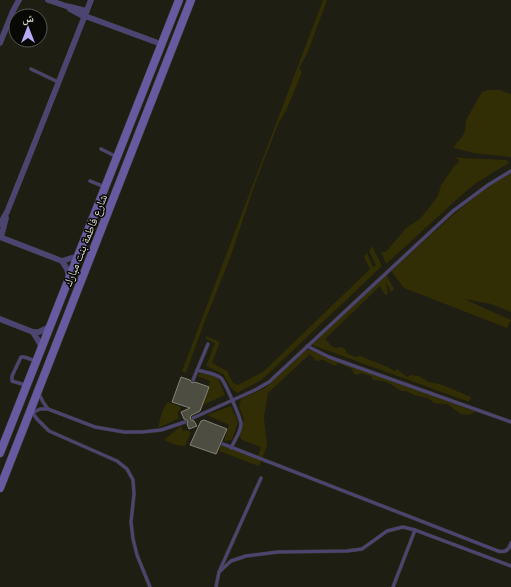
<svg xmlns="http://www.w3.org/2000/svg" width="511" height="587" viewBox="0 0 511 587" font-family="'Golos Text','Noto Naskh Arabic',sans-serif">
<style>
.green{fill:#312d05}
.building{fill:#4e4d42;stroke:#828275}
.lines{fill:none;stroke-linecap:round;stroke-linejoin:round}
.lane-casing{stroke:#38382d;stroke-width:4}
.street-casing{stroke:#38382d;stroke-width:6}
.secondary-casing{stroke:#38382d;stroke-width:9}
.lane{stroke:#4c4571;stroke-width:3}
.street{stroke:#4c4571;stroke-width:5.5}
.secondary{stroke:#675aa1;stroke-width:8}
.labels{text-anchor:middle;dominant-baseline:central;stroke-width:3;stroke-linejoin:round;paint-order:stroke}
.street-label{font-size:12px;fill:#d6d6cf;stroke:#080804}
</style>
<rect width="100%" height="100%" fill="#1e1e13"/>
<g class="green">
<path d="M323,0h4l-20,54 -8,14 3,4 -16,39 -7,11 -22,56 -27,80 -27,68 -17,47 -4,-2z"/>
<path d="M488,90h12l11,4v63l-37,-4 -20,-5 3,-6 5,-5 3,-6 1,-11 16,-28z"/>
<path d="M454,157l8,1 44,2 3,3 -33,20 -13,11 -77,70 -5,-12h5l20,-24 14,-9 9,-11 9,-12 3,-11 14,-20 3,-1 1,-4z"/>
<path d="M511,172v140l-20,-8 -27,-5 47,21 -4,8 -103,-40 -13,-17 63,-57 35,-29z"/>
<path d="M372,246l10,20 -116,110 -8,6 -21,11 -6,-5 -8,-14 -17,-8 9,-23 -9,-4v-3l14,6 -8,21 15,8 6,12 5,2 26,-14 106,-102 -6,-12 3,-4 6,14 3,-2 -7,-14z"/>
<path d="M386,274l8,15 -3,3 -5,-10 2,12 -3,1 -5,-9 -55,53 9,9 8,-1 4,3v3l9,4 5,-1 28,11 6,4 3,-2 10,8 4,-2 8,1 9,6 12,2 31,13 -2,5 -157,-57z"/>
<path d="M307,349l169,63 -8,3 -7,-1 -14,-10 -13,-1 -6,-5 -14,-3 -8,-4c-7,1 -9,-4 -16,-7 -5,-3 -11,-4 -17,-4l-2,-4 -11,-3 -2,2 -4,-1 -2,-5 -14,-6 -3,3 -12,-6 -7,1 -6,-7 -42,39 -4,24 3,29 -8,20 -40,-15 2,-6 36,14 4,-12 -19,-7 -3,-5 5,-16 -5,-12 2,-8 24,-11z"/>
<path d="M202,372l16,6 7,17 -24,11 9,-25 -13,-5z"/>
<path d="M168,402l13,5 -1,4 -3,1 2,6 -21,10c3,-10 3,-18 10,-26z"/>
<path d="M231,406l7,16 -6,18 -8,1 5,-16 -22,-10z"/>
<path d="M181,426l2,5 3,-1 5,2 -6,14 -9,-1 -12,-5z"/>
</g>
<g class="building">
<path d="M181,377l9,3 2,3 3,-1 14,5 -9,24 -8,4 -2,2 1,3 3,1 3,5 -8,3 -2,-5 1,-3 -4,-2 -3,-7 9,-4 -18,-6z"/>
<path d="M204,420l23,9 -11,25 -26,-9 11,-24z"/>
</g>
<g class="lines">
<defs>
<g id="lane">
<path d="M31,69l27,13"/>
<path d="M101,149l16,8"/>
<path d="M90,181l15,6"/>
<path d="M307,346l22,11 182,65"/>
<path d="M197,370c7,2 18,3 24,8 4,4 20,41 20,46 0,8 -7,17 -10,24"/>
<path d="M193,380l15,-36"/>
<path d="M25,385l-13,-4v-5l9,-19h3l12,4"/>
<path d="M39,394l4,8 5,7"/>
<path d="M32,412l5,7 12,12 68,30 10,8 6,11 1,14 -3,28 2,17 4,16 13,32"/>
<path d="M32,413l8,-4h8l47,18 29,5h18l19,-2 24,-8"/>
<path d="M193,418l62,-28 14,-8 184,-171 35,-26 23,-14"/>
<path d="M223,444l275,107c7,2 11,-1 13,-8"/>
<path d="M219,572l12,-11 15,-5 32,-4 69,-1 15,-2 25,-18 16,-4 12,3 96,36"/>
<path d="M216,587l3,-15 42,-94"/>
<path d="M393,587l22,-57"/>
</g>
<g id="street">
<path d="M48,0l18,6 21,5"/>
<path d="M70,9l15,8"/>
<path d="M85,16l76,28"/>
<path d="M0,43l13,-32 6,-11"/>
<path d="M0,224l7,-12 26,-65 58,-147"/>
<path d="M0,237l62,24 5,8 2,8"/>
<path d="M1,237l5,-19"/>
<path d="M62,261l16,-5"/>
<path d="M0,319l33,13h6l10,-5"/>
<path d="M33,332l9,15"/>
</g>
<g id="secondary">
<path d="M0,453l179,-453"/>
<path d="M0,488l191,-488"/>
</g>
</defs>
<use href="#lane" class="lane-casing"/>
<use href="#street" class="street-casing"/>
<use href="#secondary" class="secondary-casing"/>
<use href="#lane" class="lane"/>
<use href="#street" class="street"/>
<use href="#secondary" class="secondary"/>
</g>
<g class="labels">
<g class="street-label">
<text transform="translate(85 240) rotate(-68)">شارع فاطمة بنت مبارك</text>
</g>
</g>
<g transform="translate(28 28)"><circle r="19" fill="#080804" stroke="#5a5a55"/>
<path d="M0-3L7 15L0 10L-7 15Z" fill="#b7abf8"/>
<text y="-6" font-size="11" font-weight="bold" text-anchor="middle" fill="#d6d6cf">ش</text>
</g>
</svg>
